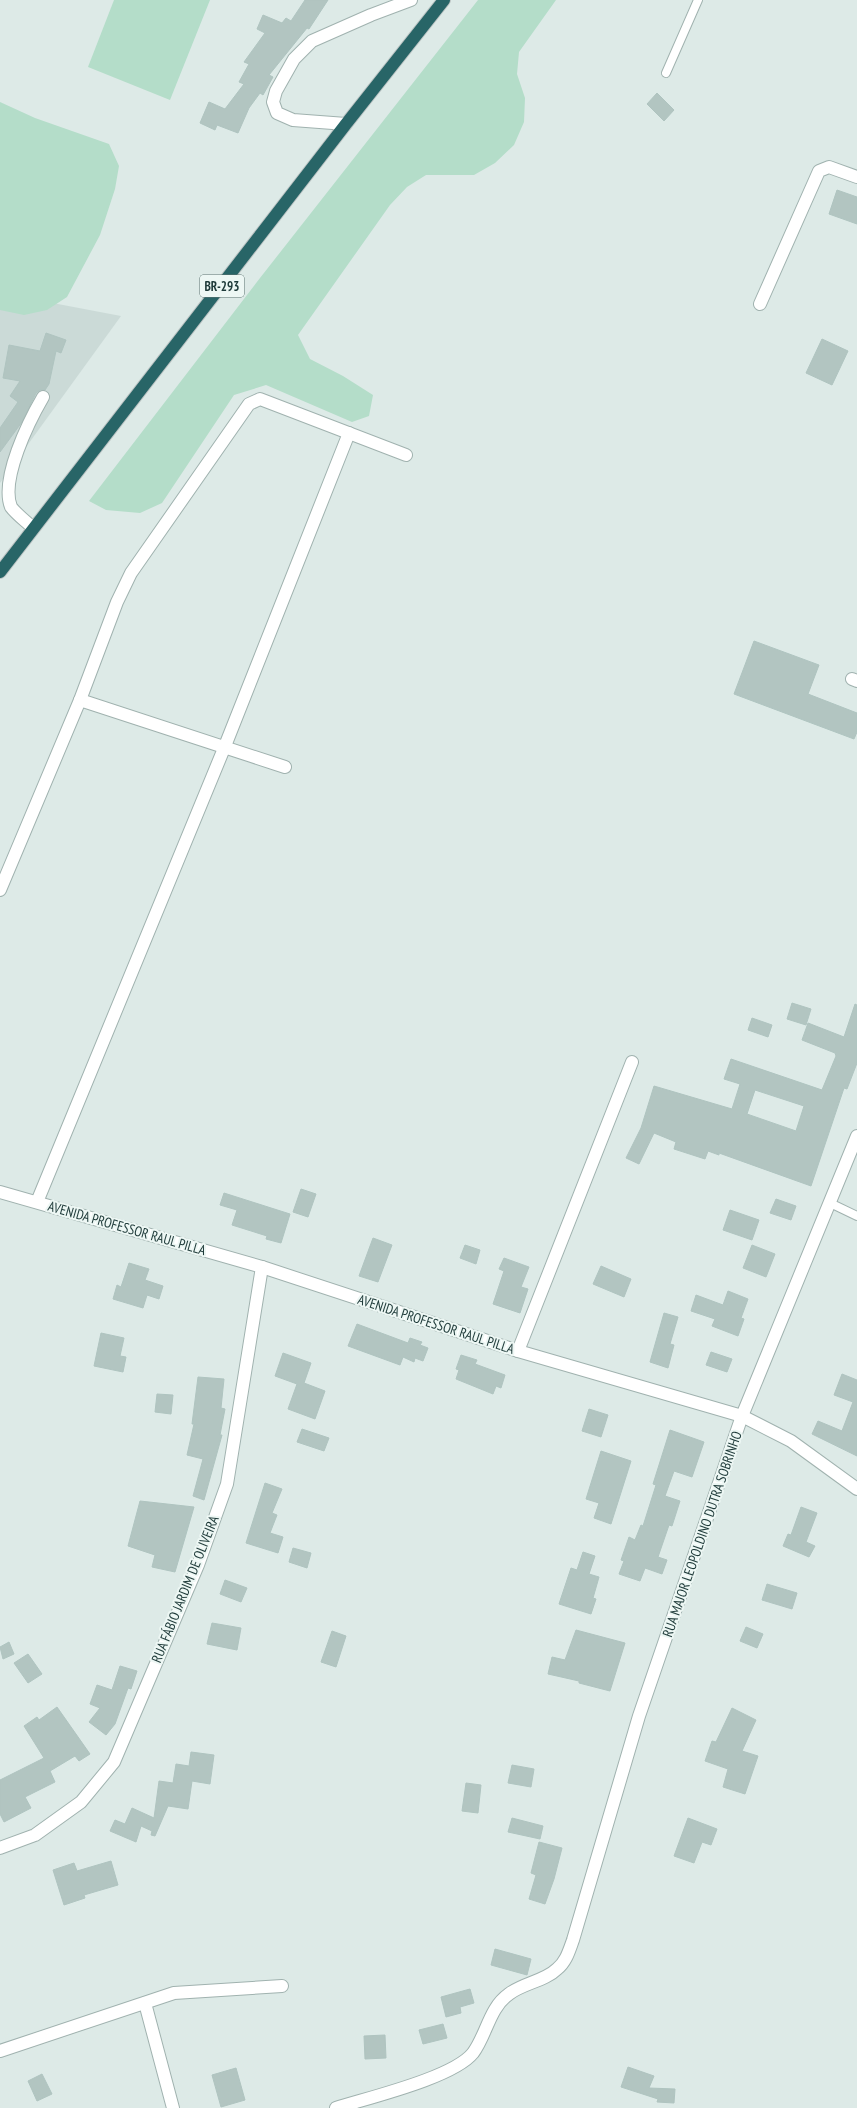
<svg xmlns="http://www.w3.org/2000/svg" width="857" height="2108" viewBox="0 0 857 2108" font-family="'PT Sans Narrow',sans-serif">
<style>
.built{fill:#cbdad7}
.green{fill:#b4ddc9}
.building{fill:#b2c5c1;stroke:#afc4c0;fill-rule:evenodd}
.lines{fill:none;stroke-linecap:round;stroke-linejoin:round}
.lane-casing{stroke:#a0b2af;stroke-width:10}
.street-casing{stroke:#a0b2af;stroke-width:14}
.highway-casing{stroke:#bcc4c4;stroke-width:14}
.lane{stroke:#fff;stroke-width:8}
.street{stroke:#fff;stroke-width:12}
.highway{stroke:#286567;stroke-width:12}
.labels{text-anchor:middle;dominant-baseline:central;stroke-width:4;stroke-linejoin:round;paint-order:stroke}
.shield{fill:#edf7f4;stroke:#5c7371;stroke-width:1}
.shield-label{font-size:13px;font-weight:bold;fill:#1e3a39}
.street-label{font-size:14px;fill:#1e3a39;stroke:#edf7f4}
</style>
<rect width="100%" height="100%" fill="#ddeae7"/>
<path class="built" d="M0,293l121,23 -121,167z"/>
<g class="green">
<path d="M114,0h96l-40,100 -82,-33z"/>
<path d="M478,0h78l-37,52 -2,22 8,24 -1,24 -10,23 -19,18 -21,12h-48l-19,12 -17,18 -92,130 12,24 33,17 30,19 -4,21 -17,6 -86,-37 -32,10 -72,108 -22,10 -34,-3 -17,-9 171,-223z"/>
<path d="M0,102l35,16 74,26 10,22 -4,23 -15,46 -33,62 -20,13 -23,5 -24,-5z"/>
</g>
<g class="building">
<path d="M305,0h23l-19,29 -2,-1 -38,47 4,2 -10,18 -3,-2 -11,15 -11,25 -21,-8 -2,5 -15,-7 9,-21 16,7 19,-25 -5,-2 10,-18 -5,-2 21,-29 -8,-4 6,-14 19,8 4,-5 5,3z"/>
<path d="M657,93l17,17 -10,11 -17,-17z"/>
<path d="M837,190l20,7v27l-28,-10z"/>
<path d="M46,333l20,7 -5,13 -5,-2 -7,33 -4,6h-5l-4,3 -14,29 -22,30v-24l18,-26 -8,-6 10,-15 -17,-3 6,-33 31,6z"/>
<path d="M822,339l26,12 -16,34 -26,-12z"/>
<path d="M754,641l65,24 -11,29 49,19v19l-3,7 -120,-45z"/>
<path d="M792,1003l19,6 -5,16 -19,-6z"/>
<path d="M855,1004l2,1v58l-10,26 -3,-1 -33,98 -92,-33v2l-11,-4 -3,8 -31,-10 2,-7 -22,-9 -15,31 -13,-6 15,-30 13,-42 78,23 8,-25 -16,-5 7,-20 91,31 14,-34 -1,-3 -33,-13 6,-17 36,14zM755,1090l49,16 -8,25 -49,-17z"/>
<path d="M752,1018l20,7 -4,12 -20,-7z"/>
<path d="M301,1189l15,5 -8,23 -15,-5z"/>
<path d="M224,1193l66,21 -9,29 -15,-4 1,-3 -35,-11 5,-15 -17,-5z"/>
<path d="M776,1199l20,7 -5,14 -21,-7z"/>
<path d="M730,1210l29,10 -7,20 -29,-10z"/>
<path d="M373,1238l19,7 -14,37 -19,-6z"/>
<path d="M465,1245l15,5 -4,14 -16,-6z"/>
<path d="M752,1245l23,9 -9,23 -23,-9z"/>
<path d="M504,1258l25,9 -8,20 7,2 -8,24 -27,-9 11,-33 -5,-2z"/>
<path d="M129,1263l20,6 -4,11 18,6 -4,13 -12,-4 -4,13 -30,-9 4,-14 4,2z"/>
<path d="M601,1266l30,13 -7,18 -31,-13z"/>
<path d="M728,1291l20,8 -7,19 3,1 -6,17 -26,-10 3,-7 -24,-8 5,-16 27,10z"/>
<path d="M664,1313l14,4 -8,27 4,1 -6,23 -18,-6z"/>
<path d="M357,1324l51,19 2,-5 12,4 -2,3 8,3 -5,13 -8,-3 -1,4 -11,-5 -3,8 -52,-19z"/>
<path d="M101,1333l23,5 -4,18 6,1 -3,15 -29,-6z"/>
<path d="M711,1352l21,7 -5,13 -21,-7z"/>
<path d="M283,1353l28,10 -7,20 21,8 -10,28 -27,-10 9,-25 -22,-8z"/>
<path d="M461,1355l16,5 -2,4 30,11 -4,13 -5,-2 -3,8 -37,-15 3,-9 -3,-1z"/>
<path d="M842,1374l15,6v76l-45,-22 6,-13 24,10 11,-29 -19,-7z"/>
<path d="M198,1377l26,2 -3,29 4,1 -5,26h2l-18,65 -11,-4 10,-37 -16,-4 7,-31h-2z"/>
<path d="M157,1394l16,1 -2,19 -16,-2z"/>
<path d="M589,1409l19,6 -7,22 -19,-6z"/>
<path d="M302,1429l27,9 -5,13 -27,-9z"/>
<path d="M670,1430l34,12 -12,35 -18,-6 -9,25 15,5 -8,25 -3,-1 -11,32 9,3 -5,14 -17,-6 -5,13 -21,-7 5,-13 -3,-1 8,-23 6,3 6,-15 2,1 13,-41 -3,-1z"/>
<path d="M601,1451l30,10 -20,63 -17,-6 5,-15 -13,-4z"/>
<path d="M265,1483l17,6 -10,24 5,2 -7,18 13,4 -5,16 -32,-10z"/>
<path d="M140,1501l54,6 -19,65 -23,-5 3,-12 -27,-9z"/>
<path d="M801,1507l16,6 -11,29 9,4 -6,11 -26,-11 5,-12 3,1z"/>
<path d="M293,1548l18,5 -4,15 -18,-6z"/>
<path d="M583,1552l12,4 -6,18 10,3 -6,21 3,1 -5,15 -32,-10 12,-36 6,2z"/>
<path d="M225,1580l22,8 -6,14 -21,-8z"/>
<path d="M767,1584l30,9 -5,16 -30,-9z"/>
<path d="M212,1623l29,5 -4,22 -30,-6z"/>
<path d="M746,1627l17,7 -6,14 -17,-7z"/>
<path d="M576,1630l49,13 -15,48 -31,-8v-2l-31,-7 4,-17 13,3z"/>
<path d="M332,1631l14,5 -10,31 -15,-5z"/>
<path d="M9,1642l5,12 -11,5 -3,-12z"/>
<path d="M28,1654l14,20 -14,9 -14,-20z"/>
<path d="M120,1666l17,5 -6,18 -3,-1 -13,36 -9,11 -17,-13 11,-14 -10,-4 7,-19 15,5z"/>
<path d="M57,1707l33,47 -11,7 -4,-5 -25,15 5,11 -30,15 6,11 -27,14 -4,-8v-34l44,-22 -20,-32 13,-9 2,3z"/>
<path d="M732,1708l24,12 -14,31 16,5 -13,38 -22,-7 5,-18 -23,-8 7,-20 4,1z"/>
<path d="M191,1752l23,3 -4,29 -18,-3 -4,28 -20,-3 -13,30 -4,-1 1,-4 -11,-5 -5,16 -26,-11 5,-11 10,4 7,-16 22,10 5,-37 14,2 3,-19 13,2z"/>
<path d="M512,1765l22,4 -3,18 -23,-4z"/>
<path d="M466,1783l15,2 -3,28 -16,-2z"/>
<path d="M512,1818l31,8 -3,13 -32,-7z"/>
<path d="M688,1818l29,11 -6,16 -9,-3 -8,21 -20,-7z"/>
<path d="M539,1842l23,6 -8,31 -9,25 -16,-5 7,-24 -5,-2z"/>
<path d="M111,1861l7,24 -34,10 1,3 -21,7 -11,-35 21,-7 3,8z"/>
<path d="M495,1949l36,10 -4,16 -36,-10z"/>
<path d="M470,1989l4,14 -14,4 1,6 -15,4 -5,-20z"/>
<path d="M443,2024l4,14 -24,6 -4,-14z"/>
<path d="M385,2035l1,23 -21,1 -1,-23z"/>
<path d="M628,2067l26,9 -5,12 26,1 -1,14 -17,-1 1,-3 -37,-12z"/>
<path d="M236,2068l9,32 -24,7 -9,-32z"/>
<path d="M42,2074l10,20 -15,7 -9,-20z"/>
</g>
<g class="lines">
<defs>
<g id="lane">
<path d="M666,73l32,-73"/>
<path d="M830,1203l27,13"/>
</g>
<g id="street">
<path d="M346,124l-53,-4 -16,-7 -4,-11 3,-11 18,-32 18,-18 59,-26 40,-15"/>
<path d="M760,304l59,-133 10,-4 28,10"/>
<path d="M33,528c-6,-6 -16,-13 -22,-21 -11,-28 18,-86 32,-110"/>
<path d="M852,679l5,2"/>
<path d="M80,700l205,67"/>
<path d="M0,890l80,-190 37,-98 14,-29 118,-169 11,-5 146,56"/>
<path d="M0,1192l262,75 256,84 224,65 49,25 66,48"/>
<path d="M37,1202l188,-456 124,-313"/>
<path d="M518,1351l114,-289"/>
<path d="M0,1848l35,-13 46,-33 33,-40 84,-197 29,-81 35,-217"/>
<path d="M145,2003l28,105"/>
<path d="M0,2051l174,-58 108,-7"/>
<path d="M336,2108c31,-10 117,-30 137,-55 14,-19 16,-45 36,-59 14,-11 36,-13 48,-25 9,-7 12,-18 16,-29l66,-224 103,-300 115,-280"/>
</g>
<path id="highway" d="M0,572l346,-448 98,-124"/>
</defs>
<use href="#lane" class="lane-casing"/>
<use href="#street" class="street-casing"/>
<use href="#highway" class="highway-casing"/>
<use href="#lane" class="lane"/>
<use href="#street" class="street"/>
<use href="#highway" class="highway"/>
</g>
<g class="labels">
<rect class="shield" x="200" y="275" width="44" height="22" rx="3"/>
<g class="shield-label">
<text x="222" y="286">BR-293</text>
</g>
<g class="street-label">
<text transform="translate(127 1228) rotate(16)">AVENIDA PROFESSOR RAUL PILLA</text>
<text transform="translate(436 1324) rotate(18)">AVENIDA PROFESSOR RAUL PILLA</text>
<text transform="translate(702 1534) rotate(-71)">RUA MAJOR LEOPOLDINO DUTRA SOBRINHO</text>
<text transform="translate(185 1589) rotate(-68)">RUA FÁBIO JARDIM DE OLIVEIRA</text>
</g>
</g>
</svg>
